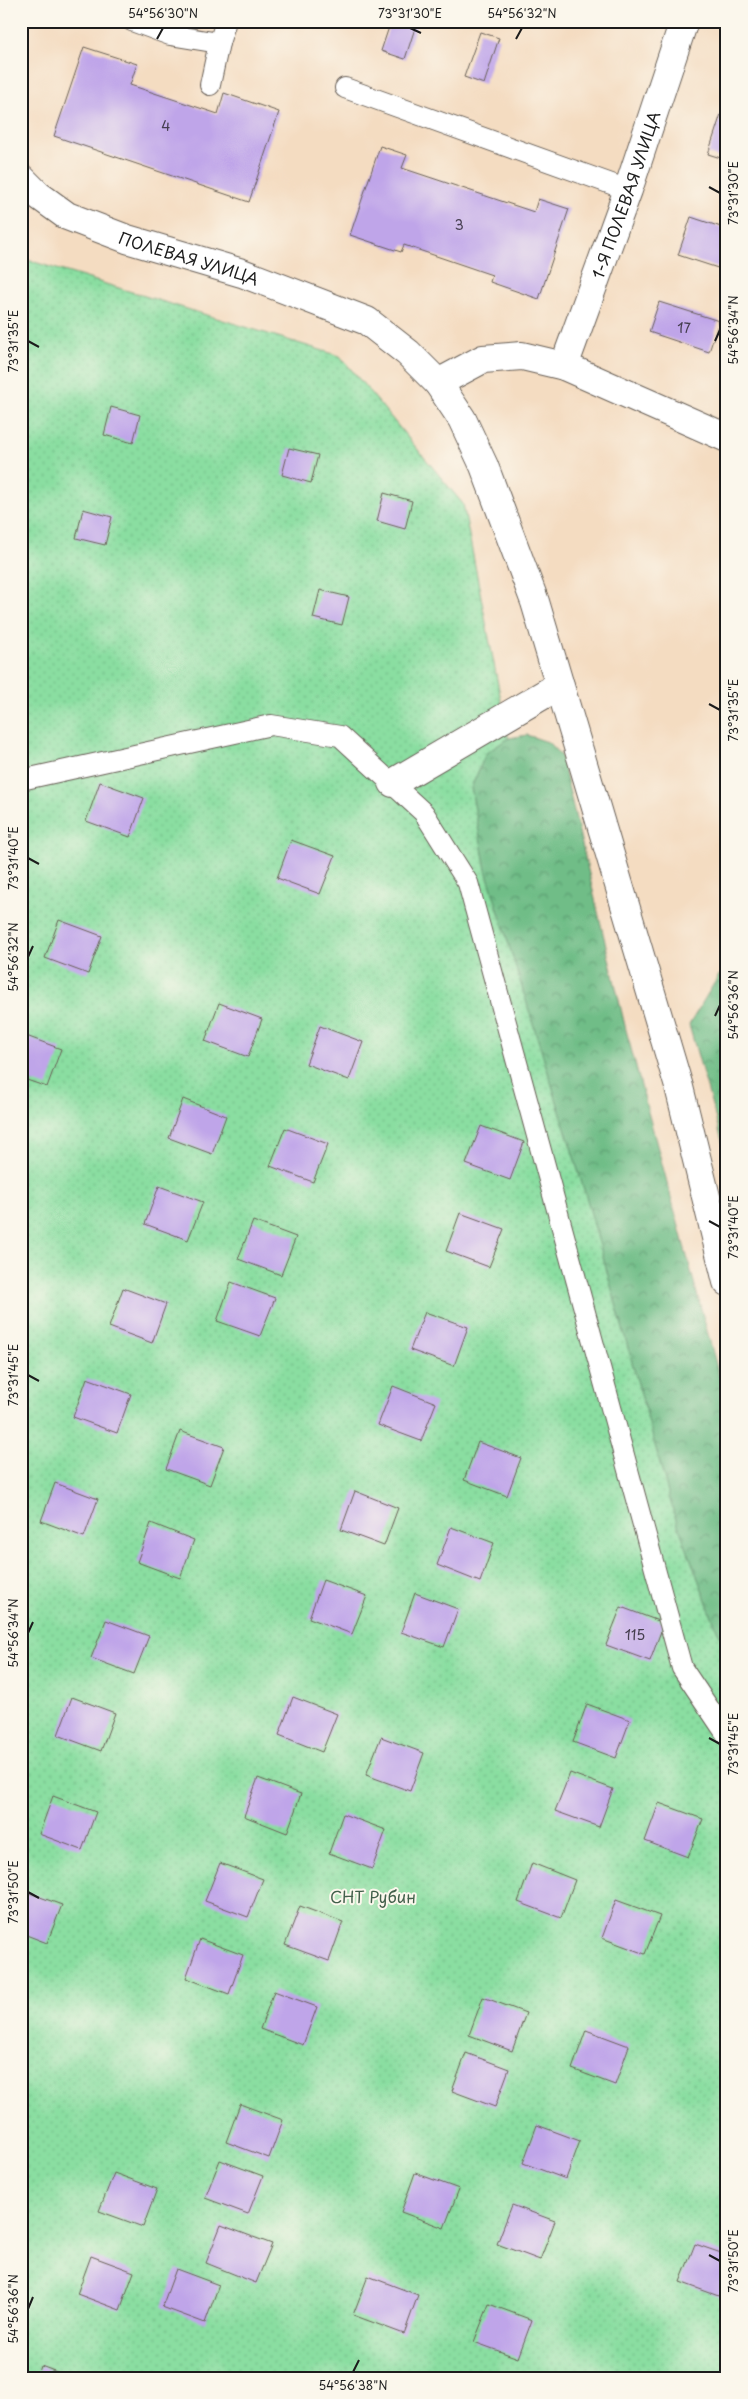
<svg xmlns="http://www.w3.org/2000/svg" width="748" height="2399" viewBox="0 0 748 2399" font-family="'Playpen Sans',sans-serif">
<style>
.green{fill:url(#green-dots);stroke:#537d5e}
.forest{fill:url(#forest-crowns);stroke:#466c52}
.building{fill:#bfa5e9}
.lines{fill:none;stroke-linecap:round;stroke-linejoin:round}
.service-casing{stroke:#685f56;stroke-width:22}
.minor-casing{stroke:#685f56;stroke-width:30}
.tertiary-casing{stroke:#685f56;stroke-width:30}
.service{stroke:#fff;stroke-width:20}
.minor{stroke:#fff;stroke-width:28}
.tertiary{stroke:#fff;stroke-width:28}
.ticks{fill:none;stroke:#1c1c1c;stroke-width:2}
.labels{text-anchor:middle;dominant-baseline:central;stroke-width:4;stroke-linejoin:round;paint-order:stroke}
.number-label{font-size:14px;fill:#453e4f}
.street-label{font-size:16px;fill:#1c1c1c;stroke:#fbf7ec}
.park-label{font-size:16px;fill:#42604b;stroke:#fbf7ec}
.neatline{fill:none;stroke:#1c1c1c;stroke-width:2}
.ticks-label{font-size:12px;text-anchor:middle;fill:#1c1c1c}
</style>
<defs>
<pattern id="green-dots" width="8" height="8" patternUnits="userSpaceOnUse" patternTransform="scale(1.25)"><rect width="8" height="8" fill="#8adea1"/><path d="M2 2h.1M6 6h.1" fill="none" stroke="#76be8a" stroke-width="1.8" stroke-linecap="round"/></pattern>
<pattern id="forest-crowns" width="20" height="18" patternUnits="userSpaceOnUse" patternTransform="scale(1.25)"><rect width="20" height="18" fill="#6fbd87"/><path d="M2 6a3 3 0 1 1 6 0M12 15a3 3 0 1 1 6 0" fill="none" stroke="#5a996e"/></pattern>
</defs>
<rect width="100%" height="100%" fill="#fbf7ec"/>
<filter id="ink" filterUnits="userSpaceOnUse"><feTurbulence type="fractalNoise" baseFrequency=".02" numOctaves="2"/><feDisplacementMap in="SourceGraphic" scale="10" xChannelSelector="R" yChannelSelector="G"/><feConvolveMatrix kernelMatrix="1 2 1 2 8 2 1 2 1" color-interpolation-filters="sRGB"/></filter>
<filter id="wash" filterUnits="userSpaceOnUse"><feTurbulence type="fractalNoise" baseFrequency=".0096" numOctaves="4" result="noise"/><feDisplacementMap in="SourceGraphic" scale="20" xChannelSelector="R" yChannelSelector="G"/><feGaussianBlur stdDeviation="1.12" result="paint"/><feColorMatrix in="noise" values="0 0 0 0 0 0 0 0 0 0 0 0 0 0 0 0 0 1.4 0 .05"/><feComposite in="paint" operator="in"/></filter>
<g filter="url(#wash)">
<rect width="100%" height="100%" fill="#f4dcc1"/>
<path class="green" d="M21,258l319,98 123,148 56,289 208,808v777h-706z"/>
<g class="forest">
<path d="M527,735l21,7 13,14 65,274 101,375v242l-10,-17 -43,-116 -86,-311 -102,-333 -15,-82 15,-35 23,-15z"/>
<path d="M727,972v186l-38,-133 30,-50z"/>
</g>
<g id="blocks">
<g class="building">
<path d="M391,21h13l12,4 -11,34 -24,-8z"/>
<path d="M480,32l19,6 -15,46 -20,-7z"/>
<path d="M84,47l53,17 -7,21 88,29 6,-21 55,19 -30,90 -195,-66z"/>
<path d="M721,114l6,2v44l-19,-6z"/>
<path d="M380,146l27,9 -5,13 132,44 4,-13 31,10 -30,90 -49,-17 2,-7 -88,-30 -3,7 -51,-17z"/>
<path d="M691,217l36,12v42l-49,-16z"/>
<path d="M659,302l60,19 -10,31 -60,-20z"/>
<path d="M111,407l29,8 -7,28 -29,-8z"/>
<path d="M289,448l29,7 -7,28 -29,-8z"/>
<path d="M384,493l28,8 -7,28 -28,-8z"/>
<path d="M83,509l29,8 -7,28 -29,-7z"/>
<path d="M320,590l29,7 -7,28 -29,-7z"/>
<path d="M100,782l44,16 -14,39 -44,-16z"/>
<path d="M291,840l44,16 -15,38 -43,-16z"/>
<path d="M59,920l43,16 -14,38 -43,-16z"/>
<path d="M219,1003l43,16 -14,38 -43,-16z"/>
<path d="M320,1026l43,16 -14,38 -43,-16z"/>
<path d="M21,1034l40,15 -14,38 -26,-9z"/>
<path d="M183,1099l43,17 -14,38 -43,-16z"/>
<path d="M481,1126l43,16 -14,38 -44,-16z"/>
<path d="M285,1128l43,16 -15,38 -43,-16z"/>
<path d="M159,1186l44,16 -15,38 -43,-16z"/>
<path d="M460,1213l44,16 -15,38 -43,-16z"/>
<path d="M253,1221l43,16 -15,38 -43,-16z"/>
<path d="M231,1282l44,16 -15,38 -43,-15z"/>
<path d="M123,1288l43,16 -14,39 -43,-16z"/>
<path d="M425,1312l43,15 -14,39 -44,-16z"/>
<path d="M87,1378l44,16 -14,39 -44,-16z"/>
<path d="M393,1386l43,17 -15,38 -43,-16z"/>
<path d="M180,1431l44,16 -14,38 -44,-16z"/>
<path d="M478,1442l43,16 -14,38 -43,-16z"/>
<path d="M55,1483l43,16 -14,38 -43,-16z"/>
<path d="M355,1491l43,17 -14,38 -43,-16z"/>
<path d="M151,1523l43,17 -14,38 -43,-16z"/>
<path d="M451,1527l43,16 -14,39 -43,-17z"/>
<path d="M323,1580l44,16 -15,38 -43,-16z"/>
<path d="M415,1593l43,16 -14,38 -43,-15z"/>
<path d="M621,1607l43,16 -14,38 -44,-16z"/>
<path d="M106,1620l43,16 -15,38 -43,-16z"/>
<path d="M72,1697l43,16 -14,38 -43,-16z"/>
<path d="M293,1697l44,17 -15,38 -43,-17z"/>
<path d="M587,1704l43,16 -14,38 -43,-16z"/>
<path d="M381,1737l43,16 -14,38 -44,-16z"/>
<path d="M570,1773l43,16 -14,38 -44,-16z"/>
<path d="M258,1778l43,16 -14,39 -43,-17z"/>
<path d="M53,1796l43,16 -14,38 -43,-16z"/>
<path d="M659,1803l44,16 -15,38 -43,-16z"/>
<path d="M343,1814l43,16 -14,39 -43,-16z"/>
<path d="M220,1863l43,16 -15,38 -43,-16z"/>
<path d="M532,1863l43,17 -14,38 -43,-16z"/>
<path d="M21,1890l41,15 -15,38 -26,-10z"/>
<path d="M616,1900l44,16 -15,38 -43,-16z"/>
<path d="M300,1906l43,16 -14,39 -44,-16z"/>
<path d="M200,1939l43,16 -14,39 -43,-16z"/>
<path d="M274,1991l43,16 -14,38 -43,-16z"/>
<path d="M483,1997l43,16 -14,38 -43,-16z"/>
<path d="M586,2030l43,16 -14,39 -43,-16z"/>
<path d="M466,2053l43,16 -14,38 -43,-16z"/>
<path d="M240,2104l43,16 -14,38 -43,-16z"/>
<path d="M537,2125l43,16 -14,38 -43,-16z"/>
<path d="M220,2160l43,16 -15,38 -43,-16z"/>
<path d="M114,2173l43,16 -14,38 -44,-16z"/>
<path d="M415,2173l44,16 -15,39 -43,-16z"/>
<path d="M727,2181v20l-7,-3z"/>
<path d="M512,2205l43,16 -15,39 -43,-16z"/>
<path d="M221,2225l51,19 -16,39 -50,-20z"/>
<path d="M695,2244l32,11v34l-3,9 -44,-16z"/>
<path d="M91,2256l43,16 -14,38 -43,-16z"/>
<path d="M176,2269l43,16 -14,38 -43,-16z"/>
<path d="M368,2276l50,19 -14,39 -51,-19z"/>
<path d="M489,2304l43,16 -14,38 -44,-16z"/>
<path d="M41,2366l32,12h-36z"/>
</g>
</g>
</g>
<g filter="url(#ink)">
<use href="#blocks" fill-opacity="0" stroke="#685f56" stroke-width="1"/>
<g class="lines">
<defs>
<g id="service">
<path d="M132,21l38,14 49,8 7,-22"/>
<path d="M210,85l9,-42"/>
<path d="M345,88l283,102"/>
<path d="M21,780l250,-55 69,11 84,77 44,70 214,785 45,67"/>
</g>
<g id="minor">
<path id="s1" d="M564,366l64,-176 56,-169"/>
<path d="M438,383l45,-24 39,-3 42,10 163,72"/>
<path d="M393,783l167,-98"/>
</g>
<g id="tertiary">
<path id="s2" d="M21,178l17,17 29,21 60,23 115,34 125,48 41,32 30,30 24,36 22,47 51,136 144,485 48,195"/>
</g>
</defs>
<use href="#service" class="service-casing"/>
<use href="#minor" class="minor-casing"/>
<use href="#tertiary" class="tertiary-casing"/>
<use href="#service" class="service"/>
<use href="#minor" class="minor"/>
<use href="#tertiary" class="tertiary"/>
</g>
</g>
<path class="ticks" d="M410,28l11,5M157,39l6,-11M516,39l6,-11M709,187l11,6M28,341l11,6M715,341l5,-11M709,704l11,6M28,858l11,6M28,957l5,-11M715,1016l5,-11M709,1221l11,6M28,1375l11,6M28,1633l5,-11M709,1738l11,6M28,1892l11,6M709,2255l11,6M28,2309l5,-12M353,2372l6,-12"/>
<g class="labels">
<g class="number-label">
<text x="166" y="125">4</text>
<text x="459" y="224">3</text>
<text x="684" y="327">17</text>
<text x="635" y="1634">115</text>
</g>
<g class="street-label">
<text stroke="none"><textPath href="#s1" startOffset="182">1-Я ПОЛЕВАЯ УЛИЦА</textPath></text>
<text stroke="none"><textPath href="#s2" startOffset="189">ПОЛЕВАЯ УЛИЦА</textPath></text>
</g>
<g class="park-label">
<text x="373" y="1896">СНТ Рубин</text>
</g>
</g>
<rect width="748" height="2399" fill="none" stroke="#fbf7ec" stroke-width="55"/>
<rect x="28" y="28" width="692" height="2344" class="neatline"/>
<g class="ticks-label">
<text x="163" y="18">54°56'30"N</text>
<text x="410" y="18">73°31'30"E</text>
<text x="522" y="18">54°56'32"N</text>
<text transform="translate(734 193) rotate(-90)" y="4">73°31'30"E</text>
<text transform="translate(734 330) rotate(-90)" y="4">54°56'34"N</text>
<text transform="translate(14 341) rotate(-90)" y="4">73°31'35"E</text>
<text transform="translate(734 710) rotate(-90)" y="4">73°31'35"E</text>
<text transform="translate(14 858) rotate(-90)" y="4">73°31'40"E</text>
<text transform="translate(14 957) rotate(-90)" y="4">54°56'32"N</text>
<text transform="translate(734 1005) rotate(-90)" y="4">54°56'36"N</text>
<text transform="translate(734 1227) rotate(-90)" y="4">73°31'40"E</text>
<text transform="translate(14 1375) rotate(-90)" y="4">73°31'45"E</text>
<text transform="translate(14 1633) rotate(-90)" y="4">54°56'34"N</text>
<text transform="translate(734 1744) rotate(-90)" y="4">73°31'45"E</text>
<text transform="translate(14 1892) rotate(-90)" y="4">73°31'50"E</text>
<text transform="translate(734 2261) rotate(-90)" y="4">73°31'50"E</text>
<text transform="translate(14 2309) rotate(-90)" y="4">54°56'36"N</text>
<text x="353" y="2390">54°56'38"N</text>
</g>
</svg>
